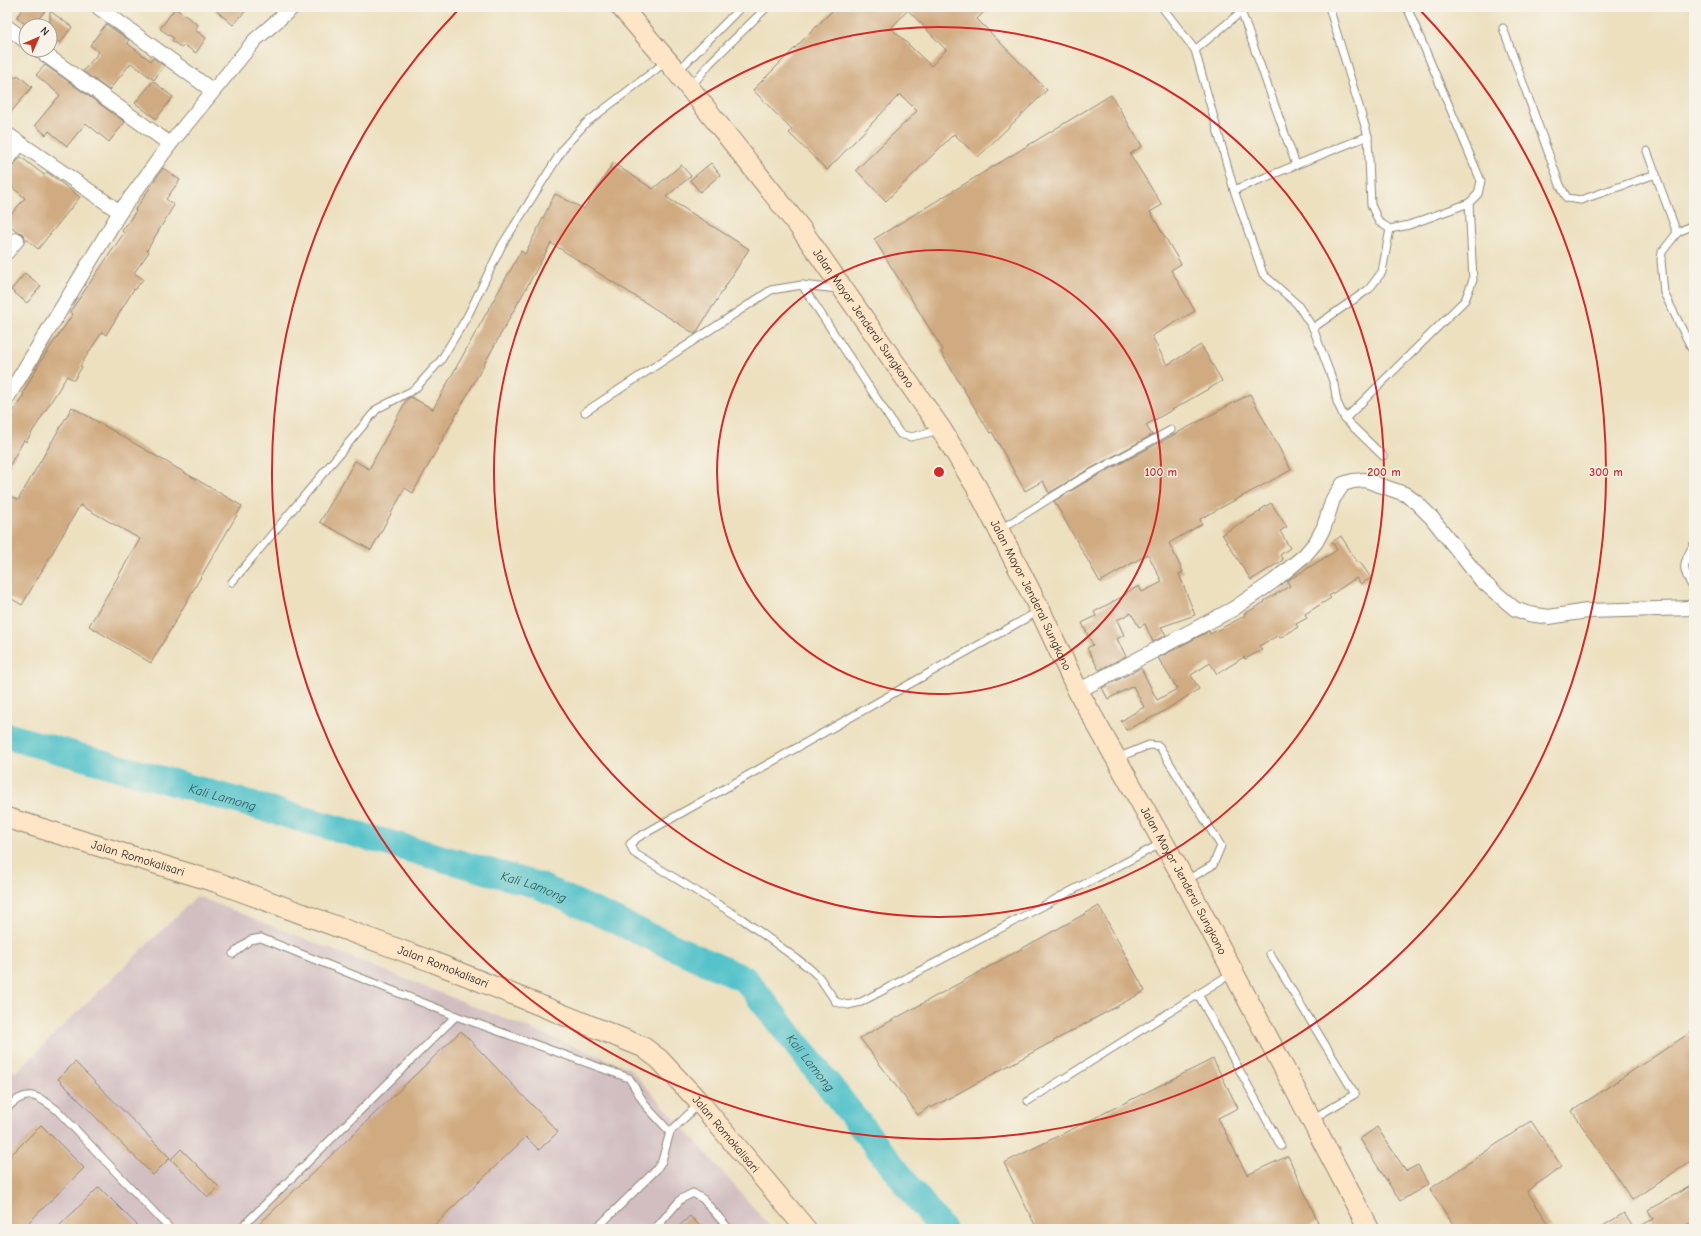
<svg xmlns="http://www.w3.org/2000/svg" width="1701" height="1236" viewBox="0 0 1701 1236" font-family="'Comic Neue',sans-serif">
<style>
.industrial{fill:#d2bec1}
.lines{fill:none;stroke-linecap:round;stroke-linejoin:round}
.river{stroke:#55c3ca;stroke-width:27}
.building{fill:#d0aa80;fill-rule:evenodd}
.lane-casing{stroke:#8c8675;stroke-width:9}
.street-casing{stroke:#8c8675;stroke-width:16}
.secondary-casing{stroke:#8c8675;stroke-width:22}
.lane{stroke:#fff;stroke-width:7}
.street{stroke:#fff;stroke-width:14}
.secondary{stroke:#fee5c5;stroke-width:20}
.ring{fill:none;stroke:#d62828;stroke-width:2}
.labels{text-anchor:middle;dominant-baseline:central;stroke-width:3;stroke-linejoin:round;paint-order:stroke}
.street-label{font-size:12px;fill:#2b2b2b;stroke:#f7f3e8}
.water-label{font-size:13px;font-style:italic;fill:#38595b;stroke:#f7f3e8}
.centre{fill:#d62828;stroke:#f7f3e8;stroke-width:2}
.ring-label{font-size:12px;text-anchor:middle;font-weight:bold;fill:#d62828;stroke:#f7f3e8;stroke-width:3;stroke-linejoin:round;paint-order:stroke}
</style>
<rect width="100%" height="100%" fill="#f7f3e8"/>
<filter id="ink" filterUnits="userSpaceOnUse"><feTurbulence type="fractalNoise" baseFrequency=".025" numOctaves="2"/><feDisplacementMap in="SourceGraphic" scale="8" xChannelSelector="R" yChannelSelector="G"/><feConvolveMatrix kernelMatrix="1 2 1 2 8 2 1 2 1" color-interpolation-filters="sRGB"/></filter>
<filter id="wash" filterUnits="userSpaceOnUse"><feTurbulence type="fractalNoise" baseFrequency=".012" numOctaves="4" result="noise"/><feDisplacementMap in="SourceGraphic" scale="16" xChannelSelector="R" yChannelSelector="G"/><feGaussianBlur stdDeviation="0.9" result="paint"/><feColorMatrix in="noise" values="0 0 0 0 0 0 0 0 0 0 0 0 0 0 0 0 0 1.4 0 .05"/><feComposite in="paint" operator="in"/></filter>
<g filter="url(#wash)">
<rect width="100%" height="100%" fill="#ece0bf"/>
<path class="industrial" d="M197,896l432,172 70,77 73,84h-765v-164l8,8z"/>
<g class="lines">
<path class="river" id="s1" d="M7,736l530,149 209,95 196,249"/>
</g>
<g id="blocks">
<g class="building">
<path d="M24,7h24l-15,19h-5l-11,-9z"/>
<path d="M212,7h37l-16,18z"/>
<path d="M836,7h153l-12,12 70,71 -69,67 -24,-23 -68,67 -30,-31 61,-59 -17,-17 -73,76 -38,-37 3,-3 -39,-40zM908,10l38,40 -15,16 -40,-38z"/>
<path d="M175,8l23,17 -3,5 11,8 -10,15 -12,-8 -2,3 -10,-7 2,-3 -14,-9z"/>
<path d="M50,11l22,16 -12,16 -10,-8z"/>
<path d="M106,24l23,16 -2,3 24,18 2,-3 11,8 -10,14 -23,-17 -22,27 -26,-19 16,-19 -9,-7z"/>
<path d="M45,65l80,57 -16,20 -23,-19 -19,23 -18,-15 -3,4 -11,-10 25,-30 -24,-20z"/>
<path d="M7,70l9,8 2,-3 14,12 -25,30z"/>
<path d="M153,81l20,16 -17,22 -21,-16z"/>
<path d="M1111,95l31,51 -12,8 32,51 -12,7 31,52 -10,6 24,41 -43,25 15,29 34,-20 21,36 -76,44 6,10 -73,40 -30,18 -6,-12 -18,10 -33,-59 -2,1 -49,-81 2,-2 -69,-111z"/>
<path d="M21,157l23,18 3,-3 33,25 -42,52 -13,-11 -3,-5 -4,-1 -11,-9v-4l18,-21 -18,-15v-15l6,-2z"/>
<path d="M613,163l40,26 28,-24 10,11 -25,21 83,52 -53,84 -1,1 -144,-91 -138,250 -8,-5 -34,62 -51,-28 35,-61 14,8 38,-70 4,-2 22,12 88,-158 4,3 30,-60 29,15z"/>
<path d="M711,163l9,12 -20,17 -10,-12z"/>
<path d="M163,168l17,12 -14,19 8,6 -27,45 2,2 -15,21 9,6 -8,11 -1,-1 -28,46 -4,-3 -22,34 2,1 -8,13 -7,-4 -41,66 -2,-2 -17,30v-48l17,-28 -1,-1 17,-31 33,-48 -3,-2 54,-79 -2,-2 14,-20 -1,-1z"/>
<path d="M25,273l16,13 -14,17 -16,-13z"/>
<path d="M1250,394l41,76 -91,49 2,5 -33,19 14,29 -4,2 16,41 -34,12 5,8 -13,7 -8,-18 -6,3 -8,-14 -14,7 7,15 -7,4 9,17 -27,14 -12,-22 6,-3 -11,-22 14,-7 -2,-4 33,-18v-2l12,-6 3,6 20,-10 -14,-28 -48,28 -46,-81 30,-18z"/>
<path d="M72,407l170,99 -91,157 -62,-37 51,-87 -60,-34 -58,100 -15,-9v-102l11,6z"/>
<path d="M1271,503l16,24 -7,4 10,17 -10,7 3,5 -32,20 -29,-46 39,-23 -1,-1z"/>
<path d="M1341,536l17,27 2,-1 11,16 -10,6 -5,-6 -27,18 2,2 -26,16 2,4 -11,6 2,3 -18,11 -1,-3 -20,11 3,4 -17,9 -1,-2 -27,17 -7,-11 -19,12 8,14 -40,25 -33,16 -5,-9 23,-14 -11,-21 -25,13 -6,-11 39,-20 16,32 20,-11 -19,-31 51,-27 1,3 35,-18 -1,-2 21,-12 -1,-1 26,-15 -3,-5 50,-31 -5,-8z"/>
<path d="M1099,906l46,85 -214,117 -1,-2 -12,9 -58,-77z"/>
<path d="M1694,1030v129l-62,41 -60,-89z"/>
<path d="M461,1031l97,101 -19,18 -13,-13 -96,92h-176z"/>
<path d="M1213,1059l25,49 -20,10 29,57 41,-19 30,66 -15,7h-266l-33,-66z"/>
<path d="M75,1062l95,96 -17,17 -95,-96z"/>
<path d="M1531,1121l31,46 -35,24 25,38h-96l-26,-40z"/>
<path d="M41,1125l43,43 -62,61h-15v-70z"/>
<path d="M1377,1127l29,44 12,-6 11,19 -29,17 -40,-62z"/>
<path d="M181,1149l38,38 -11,10 -37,-38z"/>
<path d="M1694,1184v37l-16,8h-43l18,-10 -5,-9z"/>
<path d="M99,1187l42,42h-85z"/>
<path d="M1624,1213l10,16h-36z"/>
<path d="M690,1216l13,13h-27z"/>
</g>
</g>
</g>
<g filter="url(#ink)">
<use href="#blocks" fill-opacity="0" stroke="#8c8675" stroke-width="1"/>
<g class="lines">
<defs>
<g id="lane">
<path d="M1162,7l33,43 39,140 29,84 34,30 16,24 21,56 3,18 8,17 38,37"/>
<path d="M1329,7l39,129 3,69 8,17 11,7 19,-4 60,-22 9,-9 3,-13 -74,-174"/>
<path d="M1241,11l55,154"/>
<path d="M1503,28l57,157 7,13 14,2 75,-26"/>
<path d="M1195,50l52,-43"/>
<path d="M677,72l64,-65"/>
<path d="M690,88l20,-25 57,-56"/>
<path d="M1647,151l30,82"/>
<path d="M1234,190l134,-54"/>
<path d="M1694,224l-17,9 -15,19 -1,8 3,33 30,60"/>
<path d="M802,285l98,149 11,3 29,-7"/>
<path d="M1313,328l56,-39 13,-17 8,-43"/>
<path d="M585,412l186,-122 31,-5 36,4"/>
<path d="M1345,419l120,-119 8,-20 -4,-77"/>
<path d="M999,530l82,-51 90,-49"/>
<path d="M1694,544c-12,20 -13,25 0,45"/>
<path d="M232,582l145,-173 38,-20 26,-29 27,-45 34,-70 63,-99 21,-23 81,-62"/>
<path d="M1039,611l-402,227 -7,6 4,9 108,66 66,48 11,10 17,25 12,3 13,-3 301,-159"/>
<path d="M1117,758l32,-13 10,1 62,100 -8,19 -26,15"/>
<path d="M233,954l17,-14 11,-2 195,78"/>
<path d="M1270,954l85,140 -43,25"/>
<path d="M1198,994l83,152"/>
<path d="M1028,1101l204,-128"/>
<path d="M7,1108c20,-20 30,-13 50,2l113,119"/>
<path d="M240,1229l216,-213 173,62 17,28 24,26"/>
<path d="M596,1229l60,-59 6,-9 8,-29 29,-28"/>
<path d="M655,1229l26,-30 12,-6 10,6 26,30"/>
</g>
<g id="street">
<path d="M98,7l115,84"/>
<path d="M7,27l19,14"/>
<path d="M39,50l131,94"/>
<path d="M7,134l113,78"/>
<path d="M7,160l13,-16"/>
<path d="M7,252l10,-12"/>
<path d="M7,398l113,-186 50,-68 85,-104 38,-33"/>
<path d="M1078,691l155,-82 41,-28 31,-26 11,-13 8,-15 9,-28 10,-15 10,-3 12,-1 40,14 12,9 14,14 51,64 33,28 14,5 20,3 38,-6 107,-3"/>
</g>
<g id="secondary">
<path id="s2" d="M621,7l56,65 124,157 140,200 36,59 63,122 38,81 107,190 184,348"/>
<path id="s3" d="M7,818l209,64 217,80 210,85 16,12 41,44 106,126"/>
</g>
</defs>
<use href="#lane" class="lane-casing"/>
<use href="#street" class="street-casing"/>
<use href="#secondary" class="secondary-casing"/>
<use href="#lane" class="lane"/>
<use href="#street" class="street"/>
<use href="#secondary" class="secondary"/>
</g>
</g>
<g class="ring">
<circle cx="939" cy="472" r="222"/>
<circle cx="939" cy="472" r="445"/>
<path d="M1419 9A667 667 0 1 1 459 9"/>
</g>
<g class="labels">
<g class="street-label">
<text stroke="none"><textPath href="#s2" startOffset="395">Jalan Mayor Jenderal Sungkono</textPath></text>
<text stroke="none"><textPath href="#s2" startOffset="719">Jalan Mayor Jenderal Sungkono</textPath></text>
<text stroke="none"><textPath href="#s3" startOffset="137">Jalan Romokalisari</textPath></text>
<text stroke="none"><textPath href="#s2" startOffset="1043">Jalan Mayor Jenderal Sungkono</textPath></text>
<text stroke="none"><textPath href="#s3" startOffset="461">Jalan Romokalisari</textPath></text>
<text stroke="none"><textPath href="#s3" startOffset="797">Jalan Romokalisari</textPath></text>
</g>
<g class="water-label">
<text stroke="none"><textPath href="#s1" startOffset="224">Kali Lamong</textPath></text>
<text stroke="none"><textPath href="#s1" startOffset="548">Kali Lamong</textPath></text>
<text stroke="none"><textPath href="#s1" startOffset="885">Kali Lamong</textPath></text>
</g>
</g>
<circle cx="939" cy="472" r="6" class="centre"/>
<g class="ring-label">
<text x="1161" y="476">100 m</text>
<text x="1384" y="476">200 m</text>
<text x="1606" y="476">300 m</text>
</g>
<rect width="1701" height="1236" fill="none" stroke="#f7f3e8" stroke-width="24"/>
<g transform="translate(38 38) rotate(45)"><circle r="19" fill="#f7f3e8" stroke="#a5a39c"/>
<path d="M0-3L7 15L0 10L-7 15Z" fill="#c8321e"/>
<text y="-6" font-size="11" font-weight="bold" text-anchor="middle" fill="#2b2b2b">N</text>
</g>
</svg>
